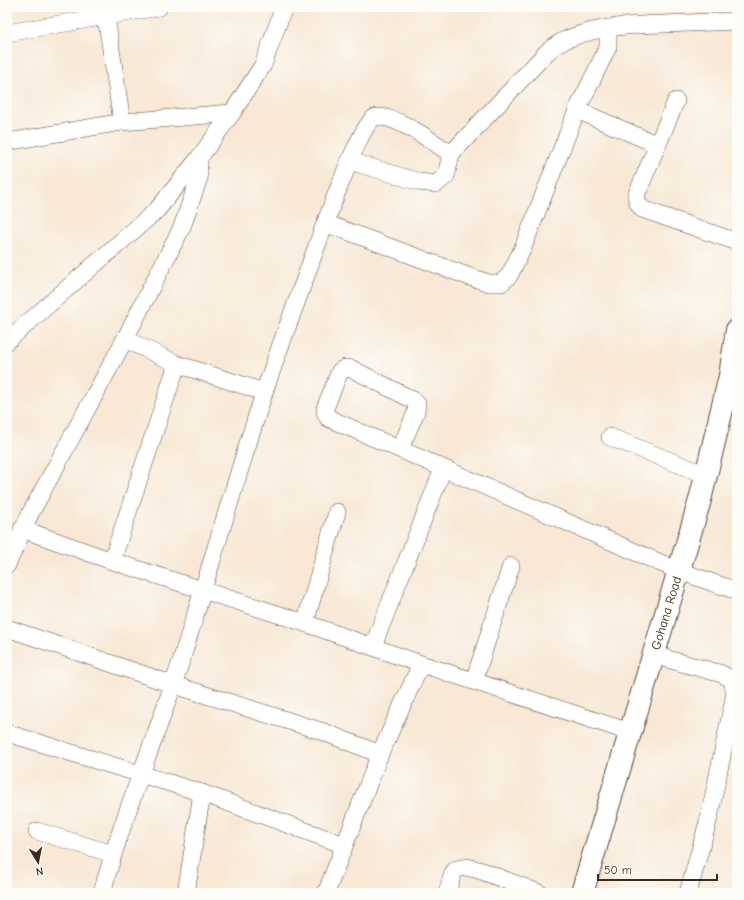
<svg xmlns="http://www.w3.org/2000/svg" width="744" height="900" viewBox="0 0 744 900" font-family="'Comic Neue',sans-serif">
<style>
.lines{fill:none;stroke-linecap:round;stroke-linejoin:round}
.minor-casing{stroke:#574639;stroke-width:18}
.major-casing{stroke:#574639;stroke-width:24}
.minor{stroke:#fff;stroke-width:17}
.major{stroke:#fff;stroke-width:22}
.labels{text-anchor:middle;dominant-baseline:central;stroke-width:3.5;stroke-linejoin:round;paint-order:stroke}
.street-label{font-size:13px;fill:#3b2a1e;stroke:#fdfcf7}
</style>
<rect width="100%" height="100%" fill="#fdfcf7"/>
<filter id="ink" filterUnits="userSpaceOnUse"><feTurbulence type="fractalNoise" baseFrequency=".025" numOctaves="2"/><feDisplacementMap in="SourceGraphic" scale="8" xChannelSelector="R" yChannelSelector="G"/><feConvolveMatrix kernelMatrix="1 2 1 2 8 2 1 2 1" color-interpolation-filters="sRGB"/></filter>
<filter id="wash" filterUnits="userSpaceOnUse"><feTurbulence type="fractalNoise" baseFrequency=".012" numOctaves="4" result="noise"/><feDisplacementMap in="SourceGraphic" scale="16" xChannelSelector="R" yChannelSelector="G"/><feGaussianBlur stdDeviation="0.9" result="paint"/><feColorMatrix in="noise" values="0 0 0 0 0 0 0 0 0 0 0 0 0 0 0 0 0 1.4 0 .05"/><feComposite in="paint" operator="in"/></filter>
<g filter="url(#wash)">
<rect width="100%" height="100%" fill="#f8e8d5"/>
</g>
<g filter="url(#ink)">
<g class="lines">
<defs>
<g id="minor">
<path d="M106,16l16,106"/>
<path d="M7,33l152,-26"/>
<path d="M676,101l-40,95 2,7 4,6 95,33"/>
<path d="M577,110l81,35"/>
<path d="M7,142l115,-20 110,-9"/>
<path d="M350,161l69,21 17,2 10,-8 5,-22 96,-102c7,-6 15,-11 23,-14 30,-12 63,-13 94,-14 24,-1 49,-2 73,-3"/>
<path d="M325,223l145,54 19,6h12l8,-7 13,-26 55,-140 31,-63v-19"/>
<path d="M125,339l57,-112 17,-49v-20"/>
<path d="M7,341l150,-131 42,-52 33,-45 31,-48 21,-58"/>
<path d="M610,437l96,38"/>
<path d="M400,449l16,-37 1,-8 -4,-4 -61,-31 -7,-1 -5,3 -15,37v4l3,6 351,153 58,20"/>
<path d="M22,529l90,32 193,62 116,41 209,68"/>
<path d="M112,561l65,-197"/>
<path d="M7,565l23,-51 95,-175 52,25 87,28"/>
<path d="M305,623l32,-111"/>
<path d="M7,628l167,57 147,46 59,23"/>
<path d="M373,646l70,-177"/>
<path d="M653,655l69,19 10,6 3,13 -26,125 -21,75"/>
<path d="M474,681l37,-115"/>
<path d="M7,733l195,60 142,52"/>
<path d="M37,831l76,23"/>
<path d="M102,893c19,-71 47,-138 71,-208 8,-23 15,-46 22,-69 23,-75 45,-149 69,-223 15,-45 32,-89 48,-134 8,-21 47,-133 62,-141 15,-8 64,27 77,36"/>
<path d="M186,893l16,-100"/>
<path d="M326,893l54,-139 41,-90"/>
<path d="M447,893l6,-20 3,-4 11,-2 15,4 57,22"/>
</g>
<path id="major" d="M582,893l118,-393 30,-124 7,-46"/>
</defs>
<use href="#minor" class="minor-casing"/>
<use href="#major" class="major-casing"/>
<use href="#minor" class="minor"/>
<use href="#major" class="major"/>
</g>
</g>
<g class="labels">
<g class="street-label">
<text transform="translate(666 613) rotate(-73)">Gohana Road</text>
</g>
</g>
<rect width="744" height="900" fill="none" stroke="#fdfcf7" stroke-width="24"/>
<g transform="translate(38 862) rotate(170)" stroke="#fdfcf7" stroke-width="3" paint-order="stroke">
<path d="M0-3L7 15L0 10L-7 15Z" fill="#3b2a1e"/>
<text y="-6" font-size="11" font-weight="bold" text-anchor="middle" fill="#3b2a1e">N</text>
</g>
<path d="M598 874v6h119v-6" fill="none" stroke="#3b2a1e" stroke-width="2"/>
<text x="604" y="874" font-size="12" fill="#3b2a1e" stroke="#fdfcf7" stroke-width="3" paint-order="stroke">50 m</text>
</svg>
